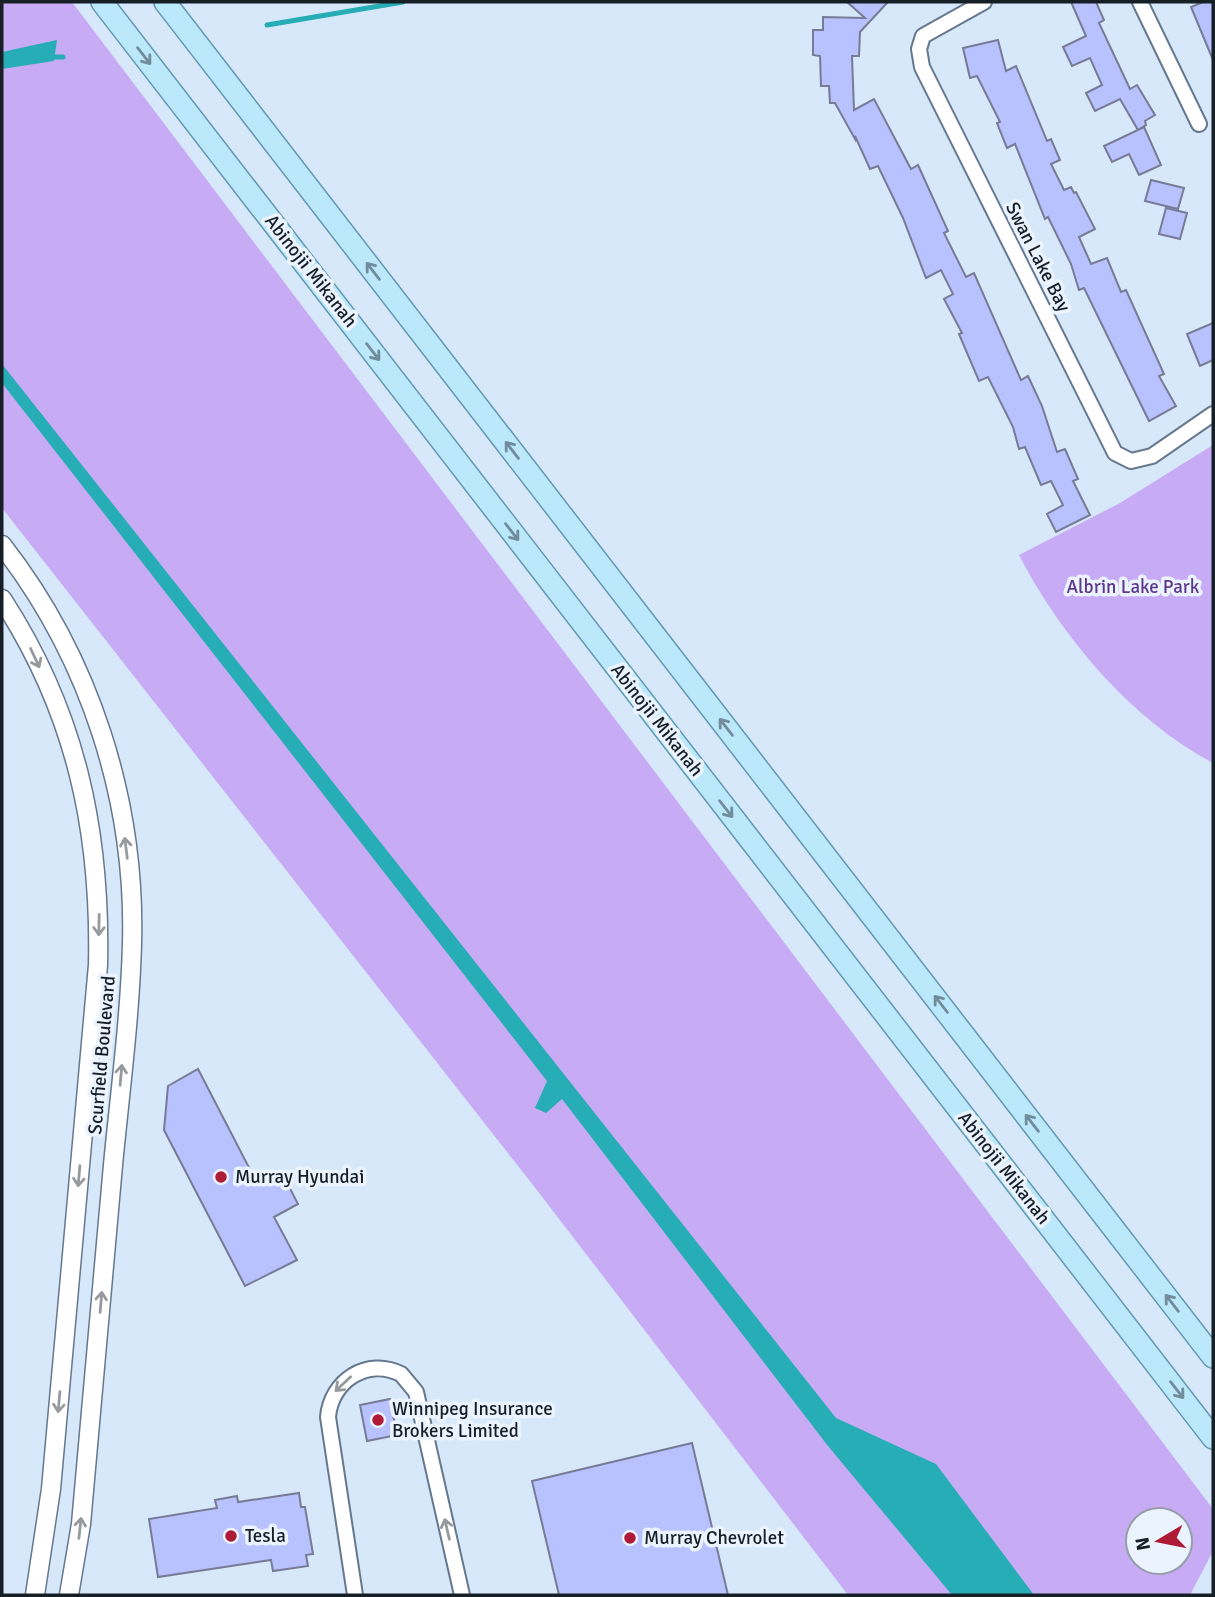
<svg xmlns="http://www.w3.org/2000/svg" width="1215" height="1597" viewBox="0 0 1215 1597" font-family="Signika,sans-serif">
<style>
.green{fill:#c8abf5;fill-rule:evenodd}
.water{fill:#27adb5}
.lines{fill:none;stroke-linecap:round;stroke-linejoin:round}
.stream{stroke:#27adb5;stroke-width:5}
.building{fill:#b7c2ff;stroke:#777b95;stroke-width:2}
.minor-casing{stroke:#66788e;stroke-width:18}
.tertiary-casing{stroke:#66788e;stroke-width:21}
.primary-casing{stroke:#6498af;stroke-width:24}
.minor{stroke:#fff;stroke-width:14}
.tertiary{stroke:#fff;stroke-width:18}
.primary{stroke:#bbe8fb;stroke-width:21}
.oneway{stroke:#718d9b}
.oneway2{stroke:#969a9d}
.poi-dot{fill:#af1b37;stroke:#ebf4fe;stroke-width:2.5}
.labels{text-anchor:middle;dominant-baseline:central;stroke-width:7;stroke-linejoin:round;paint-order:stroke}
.street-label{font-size:19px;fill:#161e26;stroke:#ebf4fe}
.park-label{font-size:19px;fill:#5e368c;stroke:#ebf4fe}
.poi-label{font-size:19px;fill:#161e26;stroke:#ebf4fe;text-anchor:start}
</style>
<rect width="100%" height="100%" fill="#d7e8fb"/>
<g class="green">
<path d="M2,2h70l1141,1507v42l-23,44h-342l-315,-410 -531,-677zM1138,1520h42v42h-42z"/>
<path d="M1213,445v318c-83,-44 -152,-127 -194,-208l101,-52z"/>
</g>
<g class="water">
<path d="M57,40l-3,21 -52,8v-17z"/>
<path d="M2,364l834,1054 100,46 98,131h-82l-124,-149 -266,-347 -16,14 -11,-5 12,-27 -545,-698z"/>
</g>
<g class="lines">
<g class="stream">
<path d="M267,25l136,-23"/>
<path d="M55,57h8"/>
</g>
</g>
<g class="building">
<path d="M847,2h41l-28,30 -1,24h-7l2,54 20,-11 37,70 7,-4 30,66 -4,2 22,44 8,-4 47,107 7,-4 14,30 15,46 8,-3 13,30 -5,2 17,34 -34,17 -9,-18 16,-9 -12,-24 -10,4 -16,-38 -6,2 -6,-22 -25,-50 -9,4 -20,-47 3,-1 -18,-34 9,-5 -12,-24 -15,8 -23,-60 -25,-52 -8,3 -15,-33v3l-20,-36h-5l-1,-17h-8l-1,-30 -7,-1v-25h10v-13l42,1z"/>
<path d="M1071,2h25l8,18 -5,3 31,66 7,-4 18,30 -10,6 1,4 -8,5 -18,-31 -25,12 -9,-18 16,-8 -12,-27 -18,8 -9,-19 23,-11z"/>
<path d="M1203,2h10v58l-22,-53z"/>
<path d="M998,40l8,31 10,-5 31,75 4,-2 9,21 -9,4 13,26 7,-3 3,6 2,-1 19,37 -16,8 12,27 16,-6 14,34 5,-2 38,84 -5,2 17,30 -27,15 -65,-133 -5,2 -8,-26 -23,-47 -3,2 -30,-75 -8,4 -10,-25 3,-1 -23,-46 -7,2 -7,-30z"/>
<path d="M1144,127l17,38 -22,10 -10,-21 -17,8 -8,-16z"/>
<path d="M1151,180l33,8 -6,21 -33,-8z"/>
<path d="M1166,208l21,5 -7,26 -21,-5z"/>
<path d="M1213,323v37l-13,6 -13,-32z"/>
<path d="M198,1069l59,114 24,-12 17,33 -24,13 23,43 -52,26 -81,-156 4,-44z"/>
<path d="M390,1399l7,36 -30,6 -7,-36z"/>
<path d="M692,1443l36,152h-169l-27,-114z"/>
<path d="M299,1493l2,14h4l8,47 -7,1 2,11 -35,5 -2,-11 -113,17 -9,-58 68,-11 -2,-8 22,-4 1,6z"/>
</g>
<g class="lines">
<defs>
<g id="minor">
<path d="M984,2l-61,34 -4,13 3,18 193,386 16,8 21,-5 61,-42"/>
<path d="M1140,2l59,122"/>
<path d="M355,1595l-27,-178c3,-36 39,-60 73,-43l15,18 46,203"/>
</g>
<g id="tertiary">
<path d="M2,545c88,113 134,256 130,399 -2,74 -12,148 -19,221 -11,120 -21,239 -32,359l-12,71"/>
<path d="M2,599c74,114 99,232 96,366l-47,524 -16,106"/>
</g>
<g id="primary">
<path d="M102,2l1111,1436"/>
<path d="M165,2l1048,1355"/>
</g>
</defs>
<use href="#minor" class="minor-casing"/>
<use href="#tertiary" class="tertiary-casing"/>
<use href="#primary" class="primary-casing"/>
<use href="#minor" class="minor"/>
<use href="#tertiary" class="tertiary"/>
<use href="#primary" class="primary"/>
</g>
<defs><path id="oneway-shaft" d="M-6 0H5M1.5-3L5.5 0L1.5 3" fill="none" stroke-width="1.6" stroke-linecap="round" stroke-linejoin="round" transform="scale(1.75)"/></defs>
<g class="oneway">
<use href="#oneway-shaft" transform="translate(144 56) rotate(52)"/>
<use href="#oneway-shaft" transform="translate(373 271) rotate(-128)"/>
<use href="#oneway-shaft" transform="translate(373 352) rotate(52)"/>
<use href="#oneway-shaft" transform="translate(512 450) rotate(-128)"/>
<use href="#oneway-shaft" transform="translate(512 532) rotate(52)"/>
<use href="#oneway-shaft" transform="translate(726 727) rotate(-128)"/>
<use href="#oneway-shaft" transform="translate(726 809) rotate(52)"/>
<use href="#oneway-shaft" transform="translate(941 1004) rotate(-128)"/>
<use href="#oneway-shaft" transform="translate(1032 1123) rotate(-128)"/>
<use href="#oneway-shaft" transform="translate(1172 1303) rotate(-128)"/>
<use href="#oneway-shaft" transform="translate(1177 1390) rotate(52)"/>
</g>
<g class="oneway2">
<use href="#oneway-shaft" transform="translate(35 658) rotate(65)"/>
<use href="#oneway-shaft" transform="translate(126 848) rotate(-97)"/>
<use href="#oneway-shaft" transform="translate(99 925) rotate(91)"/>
<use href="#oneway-shaft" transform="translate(121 1075) rotate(-85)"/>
<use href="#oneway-shaft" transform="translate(79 1176) rotate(95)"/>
<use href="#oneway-shaft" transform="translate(101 1302) rotate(-85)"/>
<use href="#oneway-shaft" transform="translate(343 1384) rotate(137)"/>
<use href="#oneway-shaft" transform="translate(59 1402) rotate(95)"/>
<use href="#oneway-shaft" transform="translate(80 1528) rotate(-84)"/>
<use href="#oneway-shaft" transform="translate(447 1529) rotate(-103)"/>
</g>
<g class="poi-dot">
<circle cx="221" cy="1177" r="7"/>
<circle cx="378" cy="1420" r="7"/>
<circle cx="231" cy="1536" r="7"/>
<circle cx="630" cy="1538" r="7"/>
</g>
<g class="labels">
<g class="street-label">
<text transform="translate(1038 257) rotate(63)">Swan Lake Bay</text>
<text transform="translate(311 271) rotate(52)">Abinojii Mikanah</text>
<text transform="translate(657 720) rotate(52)">Abinojii Mikanah</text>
<text transform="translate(102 1055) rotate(-85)">Scurfield Boulevard</text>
<text transform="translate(1004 1168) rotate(52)">Abinojii Mikanah</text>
</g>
<g class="park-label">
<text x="1133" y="587">Albrin Lake Park</text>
</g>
<g class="poi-label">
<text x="235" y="1177">Murray Hyundai</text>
<text x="392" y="1409">Winnipeg Insurance<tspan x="392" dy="22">Brokers Limited</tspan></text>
<text x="245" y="1536">Tesla</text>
<text x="644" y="1538">Murray Chevrolet</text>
</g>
</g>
<rect width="1215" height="1597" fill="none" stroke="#161e26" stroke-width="7"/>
<g transform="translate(1159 1541) rotate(260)"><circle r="33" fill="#ebf4fe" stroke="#969ea8" stroke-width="2"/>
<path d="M0-5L12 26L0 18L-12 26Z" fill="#af1b37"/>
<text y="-10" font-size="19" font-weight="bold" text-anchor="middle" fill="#161e26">N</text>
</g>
</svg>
